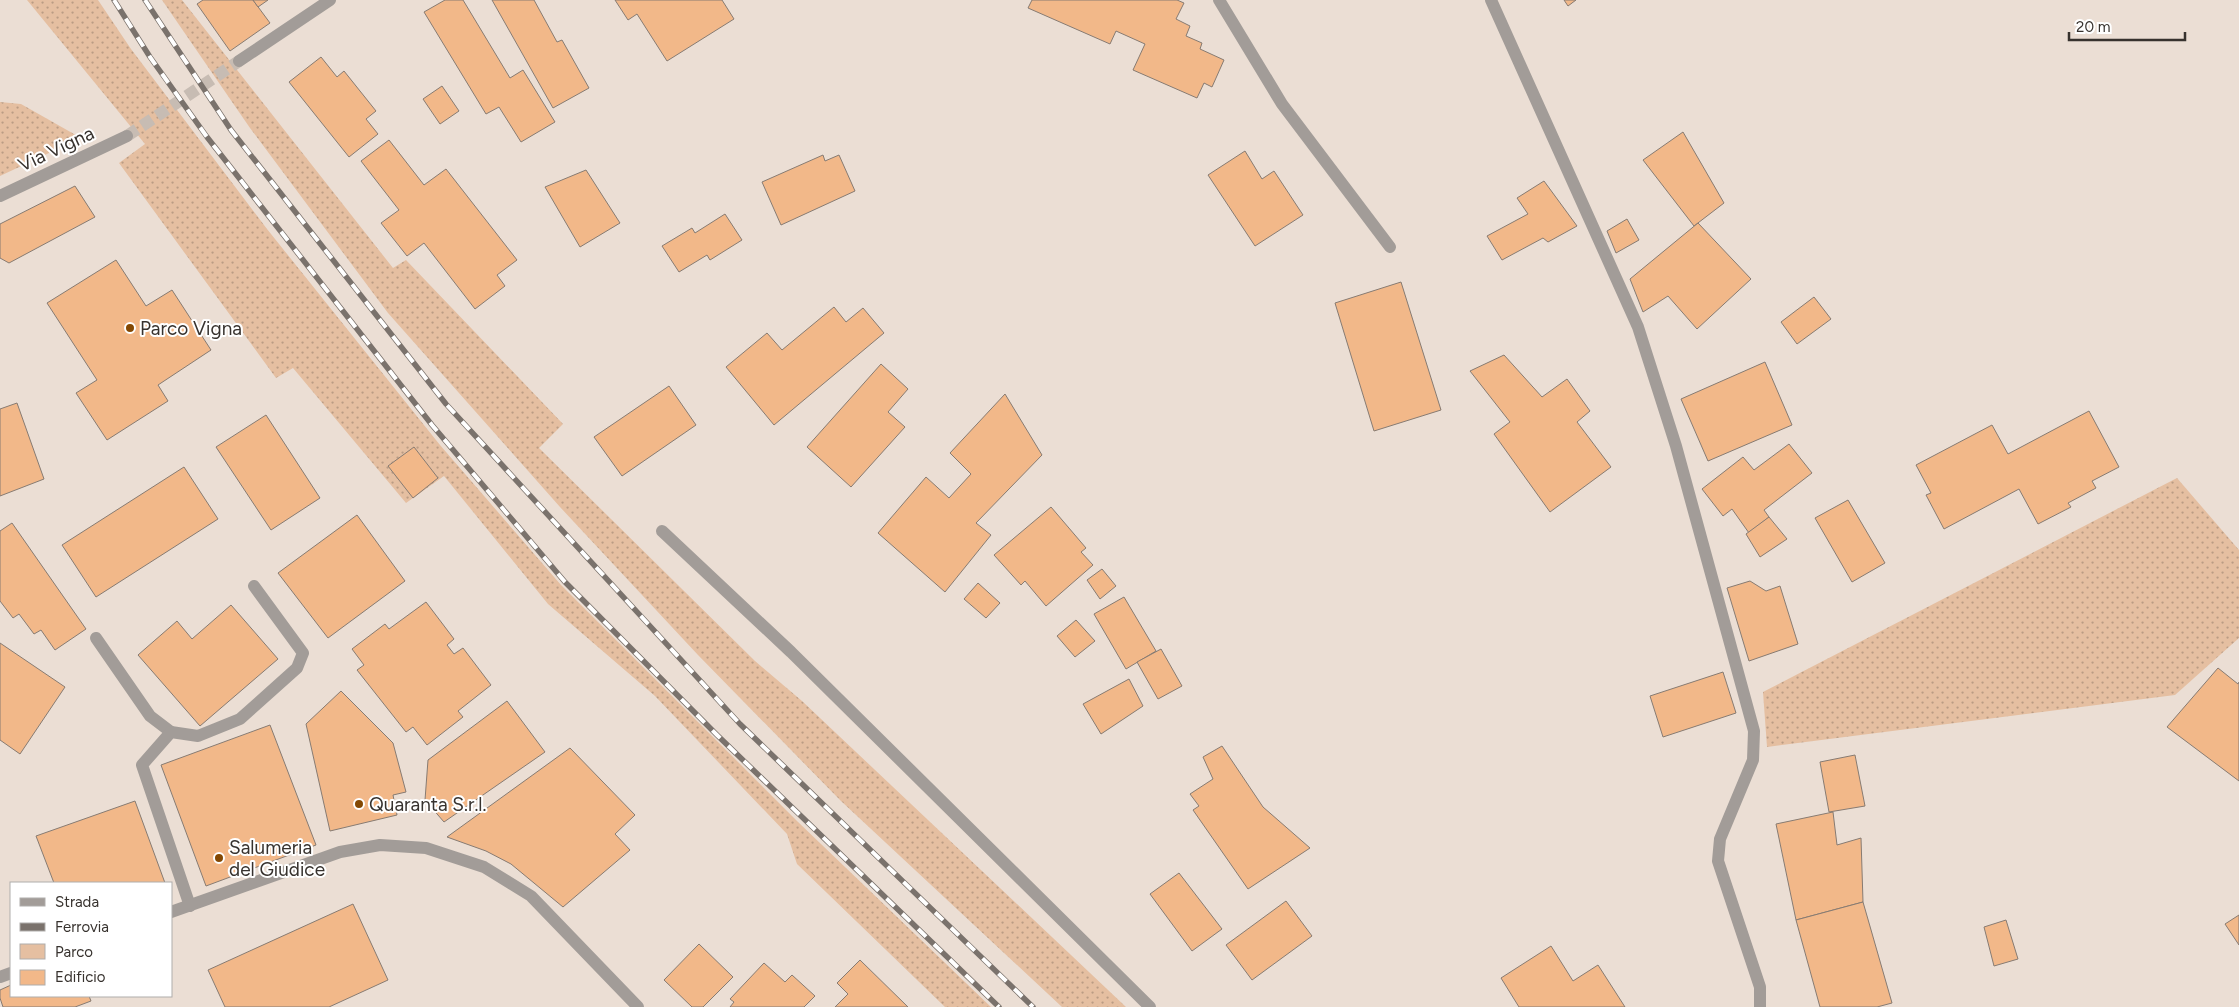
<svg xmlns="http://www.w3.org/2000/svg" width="2239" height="1007" viewBox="0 0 2239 1007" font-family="Figtree,sans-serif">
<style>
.green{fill:url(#green-dots)}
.building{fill:#f2b889;stroke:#877b72}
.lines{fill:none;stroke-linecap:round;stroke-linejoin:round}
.street-tunnel{stroke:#c7bcb3;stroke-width:12;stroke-dasharray:12 6;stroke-linecap:butt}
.lane{stroke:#a29c98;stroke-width:12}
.street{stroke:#a29c98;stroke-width:12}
.rail-casing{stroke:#7a726c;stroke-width:5.5}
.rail{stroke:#fff;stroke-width:4;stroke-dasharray:11;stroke-linecap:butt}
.poi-dot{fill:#844803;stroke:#fff;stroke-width:2}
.labels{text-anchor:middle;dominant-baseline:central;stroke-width:4;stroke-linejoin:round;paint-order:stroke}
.street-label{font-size:19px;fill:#37322e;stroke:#fff}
.poi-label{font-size:19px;fill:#37322e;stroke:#fff;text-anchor:start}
</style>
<defs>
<pattern id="green-dots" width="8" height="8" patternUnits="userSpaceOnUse" patternTransform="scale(1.25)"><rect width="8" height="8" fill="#e5bfa1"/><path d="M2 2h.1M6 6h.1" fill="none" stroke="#ba9c84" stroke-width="1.8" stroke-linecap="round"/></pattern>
</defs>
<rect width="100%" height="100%" fill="#ebded4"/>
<g class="green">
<path d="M27,0h71l33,49 136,180 173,216 121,140 236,236 194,186h-46l-148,-143 -10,-30 -132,-138 -107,-92 -104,-128 -38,27 -113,-135 -17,10 -157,-215 26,-19z"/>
<path d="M162,0h20l211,268 13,-8 157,164 -24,24 216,213 47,40 324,306h-64l-221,-206 -143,-146 -138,-148 -172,-194 -138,-185z"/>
<path d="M0,102l21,2 60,34 -81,38z"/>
<path d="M2177,478l62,72v88l-64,57 -408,52 -4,-55z"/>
</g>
<g class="building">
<path d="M203,0h50l17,23 -40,28 -33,-47z"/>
<path d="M253,0h15l-10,7z"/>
<path d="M445,0h18l47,78 13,-8 32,52 -34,20 -22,-35 -13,7 -62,-102z"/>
<path d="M492,0h42l23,42 5,-2 27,48 -36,20z"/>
<path d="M615,0h107l12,19 -67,42 -30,-47 -9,6z"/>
<path d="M1032,0h145l7,3 -8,16 14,7 -4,10 16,7 -2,6 24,11 -12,27 -8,-4 -7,15 -64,-28 12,-26 -29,-13 -6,13 -82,-36z"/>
<path d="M1564,0h12l-8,6z"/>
<path d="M321,57l16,20 7,-6 32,40 -10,8 12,15 -29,23 -60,-75z"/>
<path d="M442,86l17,25 -19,13 -17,-25z"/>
<path d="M1683,132l41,71 -30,23 -51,-66z"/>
<path d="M389,140l35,45 22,-16 71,91 -20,15 8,11 -30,23 -51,-66 -17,13 -26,-33 18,-13 -38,-49z"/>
<path d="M1245,151l17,28 12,-8 29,44 -48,31 -47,-71z"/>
<path d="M823,155l2,6 14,-6 16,36 -74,34 -19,-43z"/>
<path d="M586,170l34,53 -40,24 -35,-60z"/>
<path d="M1544,181l33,45 -29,16 -5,-4 -41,22 -15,-24 41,-22 -11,-16z"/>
<path d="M75,186l20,31 -86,46 -9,-5v-34z"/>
<path d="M725,214l17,26 -32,20 -3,-5 -28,17 -17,-26 30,-18 3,5z"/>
<path d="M1627,219l12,21 -23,13 -9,-22z"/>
<path d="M1698,223l53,56 -54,50 -29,-33 -25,16 -13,-33z"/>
<path d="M116,260l30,46 26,-16 39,60 -53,35 10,16 -61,39 -31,-47 21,-13 -50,-77z"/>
<path d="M1401,282l40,128 -67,21 -39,-128z"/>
<path d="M1814,297l17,22 -34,25 -16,-22z"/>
<path d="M834,307l12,15 17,-14 21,25 -110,92 -48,-58 41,-34 15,17z"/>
<path d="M1504,355l38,42 25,-18 23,32 -13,11 34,45 -61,45 -56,-78 16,-12 -40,-51z"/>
<path d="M1765,362l27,63 -84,36 -27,-62z"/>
<path d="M881,364l27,25 -20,23 17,15 -54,60 -44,-40z"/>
<path d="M669,386l27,39 -74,51 -28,-39z"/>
<path d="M1005,394l37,61 -66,68 15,12 -46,57 -67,-59 48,-56 23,21 22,-24 -21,-21z"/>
<path d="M17,403l27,76 -44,17v-87z"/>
<path d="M2089,411l30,56 -27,14 4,7 -28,15 3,4 -33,17 -19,-35 -75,40 -18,-34 5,-2 -15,-28 76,-40 16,29z"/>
<path d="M266,415l54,83 -49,32 -55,-83z"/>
<path d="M1789,444l23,29 -48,37 5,7 -20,16 -17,-24 -9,7 -21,-27 41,-32 11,13z"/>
<path d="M414,447l24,31 -25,20 -25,-32z"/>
<path d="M184,467l34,52 -122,78 -34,-52z"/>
<path d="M1848,500l37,63 -33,19 -37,-64z"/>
<path d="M1051,507l35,41 -5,4 12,13 -47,41 -21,-25 -4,4 -27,-30z"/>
<path d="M357,515l48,66 -77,57 -50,-65z"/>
<path d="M1769,517l18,22 -27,18 -14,-23z"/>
<path d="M12,523l74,106 -31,21 -14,-20 -7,4 -15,-20 -6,4 -13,-17v-70z"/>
<path d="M1102,569l14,17 -16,13 -13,-19z"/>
<path d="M1750,581l16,10 14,-5 18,58 -49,17 -22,-73z"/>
<path d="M978,583l22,20 -14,15 -22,-19z"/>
<path d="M1124,597l32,54 -30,18 -32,-55z"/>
<path d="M426,602l28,37 -7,6 7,9 9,-6 28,37 -33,26 5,6 -36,28 -14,-18 -7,5 -49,-62 7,-5 -12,-16 33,-25 4,5z"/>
<path d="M231,605l47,54 -78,67 -62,-71 39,-34 15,18z"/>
<path d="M1076,620l19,21 -20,16 -18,-21z"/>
<path d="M0,643l65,44 -45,67 -20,-14z"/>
<path d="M1161,649l21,37 -24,13 -21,-37z"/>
<path d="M2218,668l20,16 1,-2v99l-72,-54z"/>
<path d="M1723,672l13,41 -73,24 -13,-41z"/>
<path d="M1129,679l14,27 -42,28 -18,-30z"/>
<path d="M341,691l52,52 13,49 -13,3 4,20 -67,16 -24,-107z"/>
<path d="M507,701l38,51 -101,70 -19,-22 3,-40z"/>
<path d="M270,725l46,120 -110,41 -45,-121z"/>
<path d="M1222,746l41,61 47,41 -62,41 -55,-79 6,-4 -9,-12 23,-15 -10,-22z"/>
<path d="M570,748l65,67 -20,19 15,16 -67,57 -52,-43 -25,-13 -39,-14z"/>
<path d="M1855,755l10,51 -36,6 -9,-50z"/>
<path d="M135,801l30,82h-111l-18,-47z"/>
<path d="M1833,812l4,33 24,-7 2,64 -67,18 -20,-96z"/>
<path d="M1179,873l43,56 -30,22 -42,-57z"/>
<path d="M1286,901l26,35 -60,44 -26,-35z"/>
<path d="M1863,902l29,101 -15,4h-57l-24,-87z"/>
<path d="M353,904l35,76 -59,27h-104l-17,-37z"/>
<path d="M2239,915v30l-14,-21z"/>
<path d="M2006,920l12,39 -24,7 -10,-39z"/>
<path d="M699,944l34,33 -30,30h-11l-28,-27z"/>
<path d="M1551,946l22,35 25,-16 27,42h-106l-18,-29z"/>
<path d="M860,960l48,47h-73l13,-13 -11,-11z"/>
<path d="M764,963l21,19 7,-7 23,21 -11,11h-74l4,-5 -4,-3z"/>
<path d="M11,985v11h78l2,5 -16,6h-72l-3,-9v-8z"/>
</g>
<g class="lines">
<path class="street-tunnel" d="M127,136l112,-75"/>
<g class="lane">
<path d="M1219,0l63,104 108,143"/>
<path d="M96,638l54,78 21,16"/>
<path d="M190,906l-48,-141 29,-33 27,4 42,-17 57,-51 6,-15 -49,-67"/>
</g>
<g class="street">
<path d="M1491,0l147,327 38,119 78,285 -1,29 -33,79 -2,22 42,126v20"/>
<path d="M239,61l91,-61"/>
<path d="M0,196l127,-60"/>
<path d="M662,531l129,121 359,355"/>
<path d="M171,912l169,-60 40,-7 46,3 58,19 47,29 107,111"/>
<path d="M0,977l11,-4"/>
</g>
<defs>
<g id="rail">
<path d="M114,0l36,57 57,80 225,288 133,157 152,153 282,272"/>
<path d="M145,0l86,130 215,274 294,320 293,283"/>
</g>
</defs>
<use href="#rail" class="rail-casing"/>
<use href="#rail" class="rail"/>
</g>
<g class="poi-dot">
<circle cx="130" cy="328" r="5"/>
<circle cx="359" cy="804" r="5"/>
<circle cx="219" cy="858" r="5"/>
</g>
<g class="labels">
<g class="street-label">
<text transform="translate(56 149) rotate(-25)">Via Vigna</text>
</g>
<g class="poi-label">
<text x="140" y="328">Parco Vigna</text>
<text x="369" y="804">Quaranta S.r.l.</text>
<text x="229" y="847">Salumeria<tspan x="229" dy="22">del Giudice</tspan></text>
</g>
</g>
<rect x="10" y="882" width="162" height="115" fill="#ffffff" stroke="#afadab"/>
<rect x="20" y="898" width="25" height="8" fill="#a29c98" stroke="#afadab"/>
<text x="55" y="907" font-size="15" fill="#37322e">Strada</text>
<rect x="20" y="923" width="25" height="8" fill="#7a726c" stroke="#afadab"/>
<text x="55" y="932" font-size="15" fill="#37322e">Ferrovia</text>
<rect x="20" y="944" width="25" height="15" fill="#e5bfa1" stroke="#afadab"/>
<text x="55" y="957" font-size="15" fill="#37322e">Parco</text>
<rect x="20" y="970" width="25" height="15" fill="#f2b889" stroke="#afadab"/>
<text x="55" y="982" font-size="15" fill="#37322e">Edificio</text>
<path d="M2069 32v8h116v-8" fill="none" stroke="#37322e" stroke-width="2.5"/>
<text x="2076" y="32" font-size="15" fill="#37322e" stroke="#ffffff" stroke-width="4" paint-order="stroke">20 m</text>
</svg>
